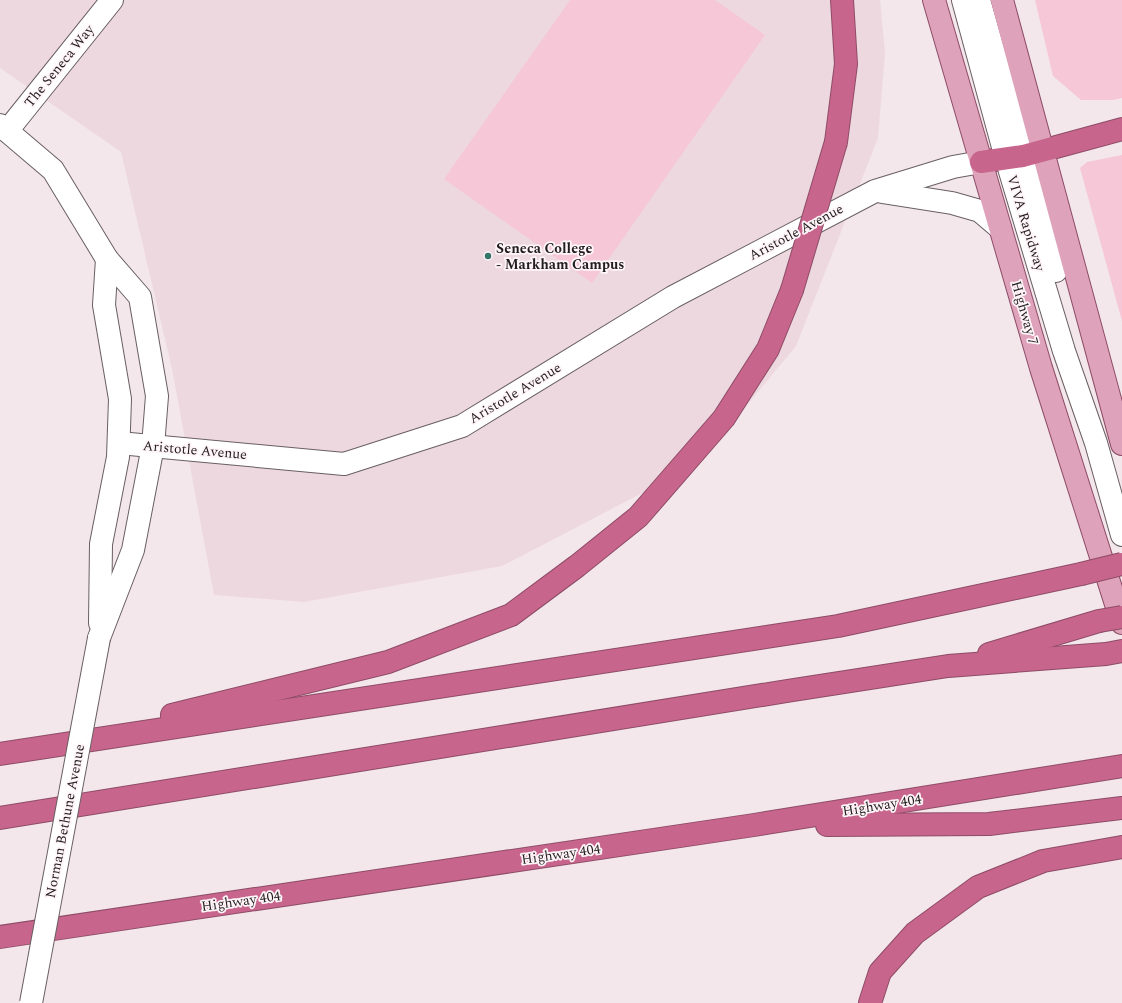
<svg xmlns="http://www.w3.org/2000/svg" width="1122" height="1003" viewBox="0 0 1122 1003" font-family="Spectral,serif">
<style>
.built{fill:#edd8df}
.green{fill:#f6c7d7}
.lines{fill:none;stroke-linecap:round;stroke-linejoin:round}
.minor-casing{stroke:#695f62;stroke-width:24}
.major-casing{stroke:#8e4c66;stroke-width:24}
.highway-casing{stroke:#8e4c66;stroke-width:24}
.minor{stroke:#fff;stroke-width:22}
.major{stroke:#dea3bb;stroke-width:22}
.highway{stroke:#c8658d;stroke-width:22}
.minor-bridge-casing{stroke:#695f62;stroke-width:24;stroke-linecap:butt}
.highway-bridge-casing{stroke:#8e4c66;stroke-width:24;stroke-linecap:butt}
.minor-bridge{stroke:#fff;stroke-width:22}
.highway-bridge{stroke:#c8658d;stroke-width:22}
.poi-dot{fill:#347667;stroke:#fff5f8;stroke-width:1.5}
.labels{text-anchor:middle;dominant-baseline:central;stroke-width:3.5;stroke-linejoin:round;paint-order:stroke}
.street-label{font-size:14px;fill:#221e1f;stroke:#fff5f8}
.poi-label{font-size:14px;font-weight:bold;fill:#221e1f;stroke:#fff5f8;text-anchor:start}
</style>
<rect width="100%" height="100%" fill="#f3e7eb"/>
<path class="built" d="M0,0h880l5,53 -7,85 -82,208 -98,118 -196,102 -198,36 -90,-7 -42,-226 -51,-217 -121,-84z"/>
<g class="green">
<path d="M570,0h145l50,35 -173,248 -148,-104z"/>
<path d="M1035,0h87v98l-9,2h-32l-28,-24z"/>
<path d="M1122,155v166l-42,-153 7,-6z"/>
</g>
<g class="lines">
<defs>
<g id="minor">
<path d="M963,0l43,158 58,193 32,92 26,92"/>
<path d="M979,0l77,271"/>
<path d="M0,125l53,45 54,89 33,38 17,99 -4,50 -20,104 -34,88"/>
<path d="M7,131l105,-131"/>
<path d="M882,192l70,11 28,8 20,17"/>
<path d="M119,443l225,21 118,-38 211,-129 202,-106 78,-24 28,-5"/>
<path d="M100,623l1,-79 17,-87 2,-58 -16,-94 3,-46"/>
</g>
<g id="major">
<path d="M934,0l107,368 81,255"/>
<path d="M1002,0l120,444"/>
</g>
<g id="highway">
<path d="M836,142l10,-78 -4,-64"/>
<path d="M981,162l42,-6 99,-27"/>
<path d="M989,654l110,-33"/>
<path d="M172,715l216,-53 123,-47 66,-49 61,-49 86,-99 44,-69 24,-59"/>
<path d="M0,754l838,-128 243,-52"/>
<path d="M0,818l787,-127 161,-25 158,-12 16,-3"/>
<path d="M827,825l162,-1 133,-16"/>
<path d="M0,937l754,-112 368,-59"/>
<path d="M870,1003l10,-31 35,-39 63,-46 65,-26 79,-14"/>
</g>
</defs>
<use href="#minor" class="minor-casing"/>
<use href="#major" class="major-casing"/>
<use href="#highway" class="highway-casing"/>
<use href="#minor" class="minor"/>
<use href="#major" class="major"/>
<use href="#highway" class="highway"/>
<defs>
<path id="minor-bridge" d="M31,1003l68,-365"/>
<g id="highway-bridge">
<path d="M792,290l44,-148"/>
<path d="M1081,574l41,-10"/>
<path d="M1099,621l23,-4"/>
</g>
</defs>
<use href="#minor-bridge" class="minor-bridge-casing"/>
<use href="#highway-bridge" class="highway-bridge-casing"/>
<use href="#minor-bridge" class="minor-bridge"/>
<use href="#highway-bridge" class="highway-bridge"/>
</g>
<circle class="poi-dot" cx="488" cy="256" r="4"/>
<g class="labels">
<g class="street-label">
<text transform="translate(59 66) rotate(-51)">The Seneca Way</text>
<text transform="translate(1026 223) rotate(73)">VIVA Rapidway</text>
<text transform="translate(796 232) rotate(-28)">Aristotle Avenue</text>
<text transform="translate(1025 313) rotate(74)">Highway 7</text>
<text transform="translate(515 393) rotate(-31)">Aristotle Avenue</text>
<text transform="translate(195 450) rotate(5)">Aristotle Avenue</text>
<text transform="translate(882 805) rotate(-9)">Highway 404</text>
<text transform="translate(65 821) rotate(-79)">Norman Bethune Avenue</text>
<text transform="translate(561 854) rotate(-8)">Highway 404</text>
<text transform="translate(241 901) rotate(-8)">Highway 404</text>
</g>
<g class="poi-label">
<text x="496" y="248">Seneca College<tspan x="496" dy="16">- Markham Campus</tspan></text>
</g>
</g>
</svg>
